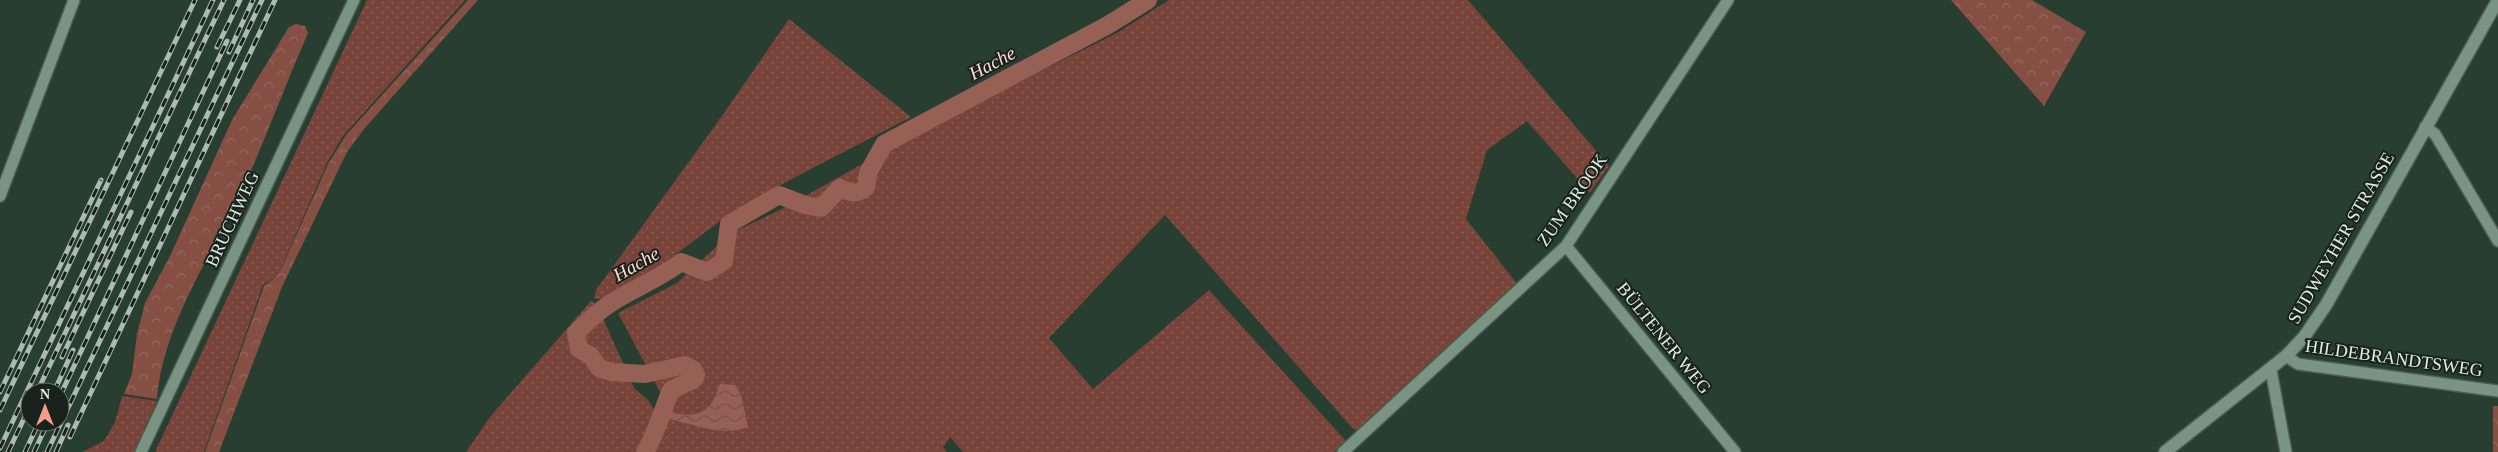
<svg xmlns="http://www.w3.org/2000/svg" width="2498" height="452" viewBox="0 0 2498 452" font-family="'Times New Roman',serif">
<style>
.grass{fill:url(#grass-dots)}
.forest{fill:url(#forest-crowns)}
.water{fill:url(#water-waves)}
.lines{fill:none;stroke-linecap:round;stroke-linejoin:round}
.river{stroke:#976055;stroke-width:18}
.street-casing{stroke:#495c51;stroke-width:14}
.secondary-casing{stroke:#495c51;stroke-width:15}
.street{stroke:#7a9383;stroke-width:11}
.secondary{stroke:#7a9383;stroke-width:12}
.rail-casing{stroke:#acbbb1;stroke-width:5}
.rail{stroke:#18221b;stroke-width:3;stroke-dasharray:9;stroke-linecap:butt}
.labels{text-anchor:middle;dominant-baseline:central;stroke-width:4;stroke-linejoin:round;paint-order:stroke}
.street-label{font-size:18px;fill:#dfece3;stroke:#18221b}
.water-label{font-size:19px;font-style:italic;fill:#ffdbd3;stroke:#18221b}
</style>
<defs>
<pattern id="grass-dots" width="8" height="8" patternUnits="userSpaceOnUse" patternTransform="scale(1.25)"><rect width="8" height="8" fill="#78443a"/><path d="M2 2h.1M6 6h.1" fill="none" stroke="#8b5f56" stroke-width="1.8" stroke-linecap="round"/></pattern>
<pattern id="forest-crowns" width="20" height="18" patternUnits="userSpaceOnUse" patternTransform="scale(1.25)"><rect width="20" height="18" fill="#854f44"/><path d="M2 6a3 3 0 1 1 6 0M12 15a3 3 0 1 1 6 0" fill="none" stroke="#96685f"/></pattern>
<pattern id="water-waves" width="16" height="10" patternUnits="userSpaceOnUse" patternTransform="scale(1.25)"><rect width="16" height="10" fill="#976055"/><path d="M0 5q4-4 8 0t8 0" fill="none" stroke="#6d544c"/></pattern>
</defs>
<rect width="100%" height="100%" fill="#273e30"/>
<g class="grass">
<path d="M367,0h98l-122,136 -16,27 -46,105 -6,10 -12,7 -59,167h-49z"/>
<path d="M1169,0h299l141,166 -19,27 -63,-72 -40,29 -21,69 53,67 -161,144 -5,-1 -188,-214 -116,123 44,51 116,-99 137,151 -12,11h-371l-13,-15 -7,10 4,5h-295l8,-14 9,-29 -51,-96 59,-30 54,-50 51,-24 141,-79 194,-97z"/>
<path d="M789,19l122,98c-56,30 -113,57 -168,89 -22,13 -43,31 -64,46 -16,12 -68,53 -85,46l2,-8 126,-174z"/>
<path d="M591,301l6,4 37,83 14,12 7,11 -1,21 -14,20h-174l24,-35z"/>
<path d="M122,396l35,5 -23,51h-52l22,-11 11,-19z"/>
</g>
<g class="forest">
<path d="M468,0h10l-114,129 -17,23 -65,135 -63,165h-14l59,-166 11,-8 7,-11 46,-103 18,-29z"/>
<path d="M1951,0h81l54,32 -42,74z"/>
<path d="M296,24l9,2 3,7c-23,52 -42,106 -66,157 -31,67 -79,134 -85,209l-33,-5 8,-20 5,-40 8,-31 25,-47 62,-136 57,-93z"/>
<rect x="2493" y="406" width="5" height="46"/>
</g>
<path class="water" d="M720,384l15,1 6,10 7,32c-28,11 -54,-4 -82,-8l-9,14 5,-23c19,6 41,10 52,-11 3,-5 3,-10 6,-15z"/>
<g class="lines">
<path class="river" d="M645,452c12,-20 17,-41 26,-62l22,-10 3,-5 -2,-5 -9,-5 -40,9 -34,-2 -12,-4 -8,-12 -12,-7 -3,-16c10,-10 20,-20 32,-28 23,-16 50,-25 73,-43l26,10 17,-11 5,-37 50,-29 26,10 16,3 19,-20c10,5 18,7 26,-1l2,-14 16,-29 224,-119 40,-25"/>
<defs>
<g id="street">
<path d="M2425,127l10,7 63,107"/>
<path d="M0,196l74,-196"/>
<path d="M1566,246l169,206"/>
<path d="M2286,356l12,8 200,27"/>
<path d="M2271,370l15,82"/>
<path d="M141,452l213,-452"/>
<path d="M1343,452l223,-206 162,-246"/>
</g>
<path id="secondary" d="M2165,452l121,-96 18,-19 22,-32 172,-305"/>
</defs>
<use href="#street" class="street-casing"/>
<use href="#secondary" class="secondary-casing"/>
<use href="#street" class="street"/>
<use href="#secondary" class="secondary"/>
<defs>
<g id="rail">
<path d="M217,47l23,-47"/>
<path d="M229,52l24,-52"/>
<path d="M62,357l69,-145"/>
<path d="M0,392l101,-212"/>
<path d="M37,392l187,-392"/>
<path d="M54,392l19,-42"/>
<path d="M60,396l167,-355"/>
<path d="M0,410l195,-410"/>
<path d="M70,437l205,-437"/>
<path d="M0,448l213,-448"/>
<path d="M8,452l22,-46"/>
<path d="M25,452l14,-30"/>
<path d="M34,452l14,-30"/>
<path d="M47,452l215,-452"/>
<path d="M56,452l12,-27"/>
</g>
</defs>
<use href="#rail" class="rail-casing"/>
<use href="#rail" class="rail"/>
</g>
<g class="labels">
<g class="street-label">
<text transform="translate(1572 200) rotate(-55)">ZUM BROOK</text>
<text transform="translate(232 219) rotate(-65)">BRUCHWEG</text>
<text transform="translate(2341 238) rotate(-60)">SUDWEYHER STRASSE</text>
<text transform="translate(1664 338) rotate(51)">BÜLTENER WEG</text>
<text transform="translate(2394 358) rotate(8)">HILDEBRANDTSWEG</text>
</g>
<g class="water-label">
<text transform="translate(992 63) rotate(-28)">Hache</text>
<text transform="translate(636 264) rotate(-30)">Hache</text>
</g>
</g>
<g transform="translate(45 407)"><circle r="24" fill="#18221b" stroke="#68736b"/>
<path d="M0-4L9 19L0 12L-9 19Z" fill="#f49d8c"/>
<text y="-8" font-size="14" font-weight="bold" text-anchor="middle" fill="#dfece3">N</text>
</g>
</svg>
